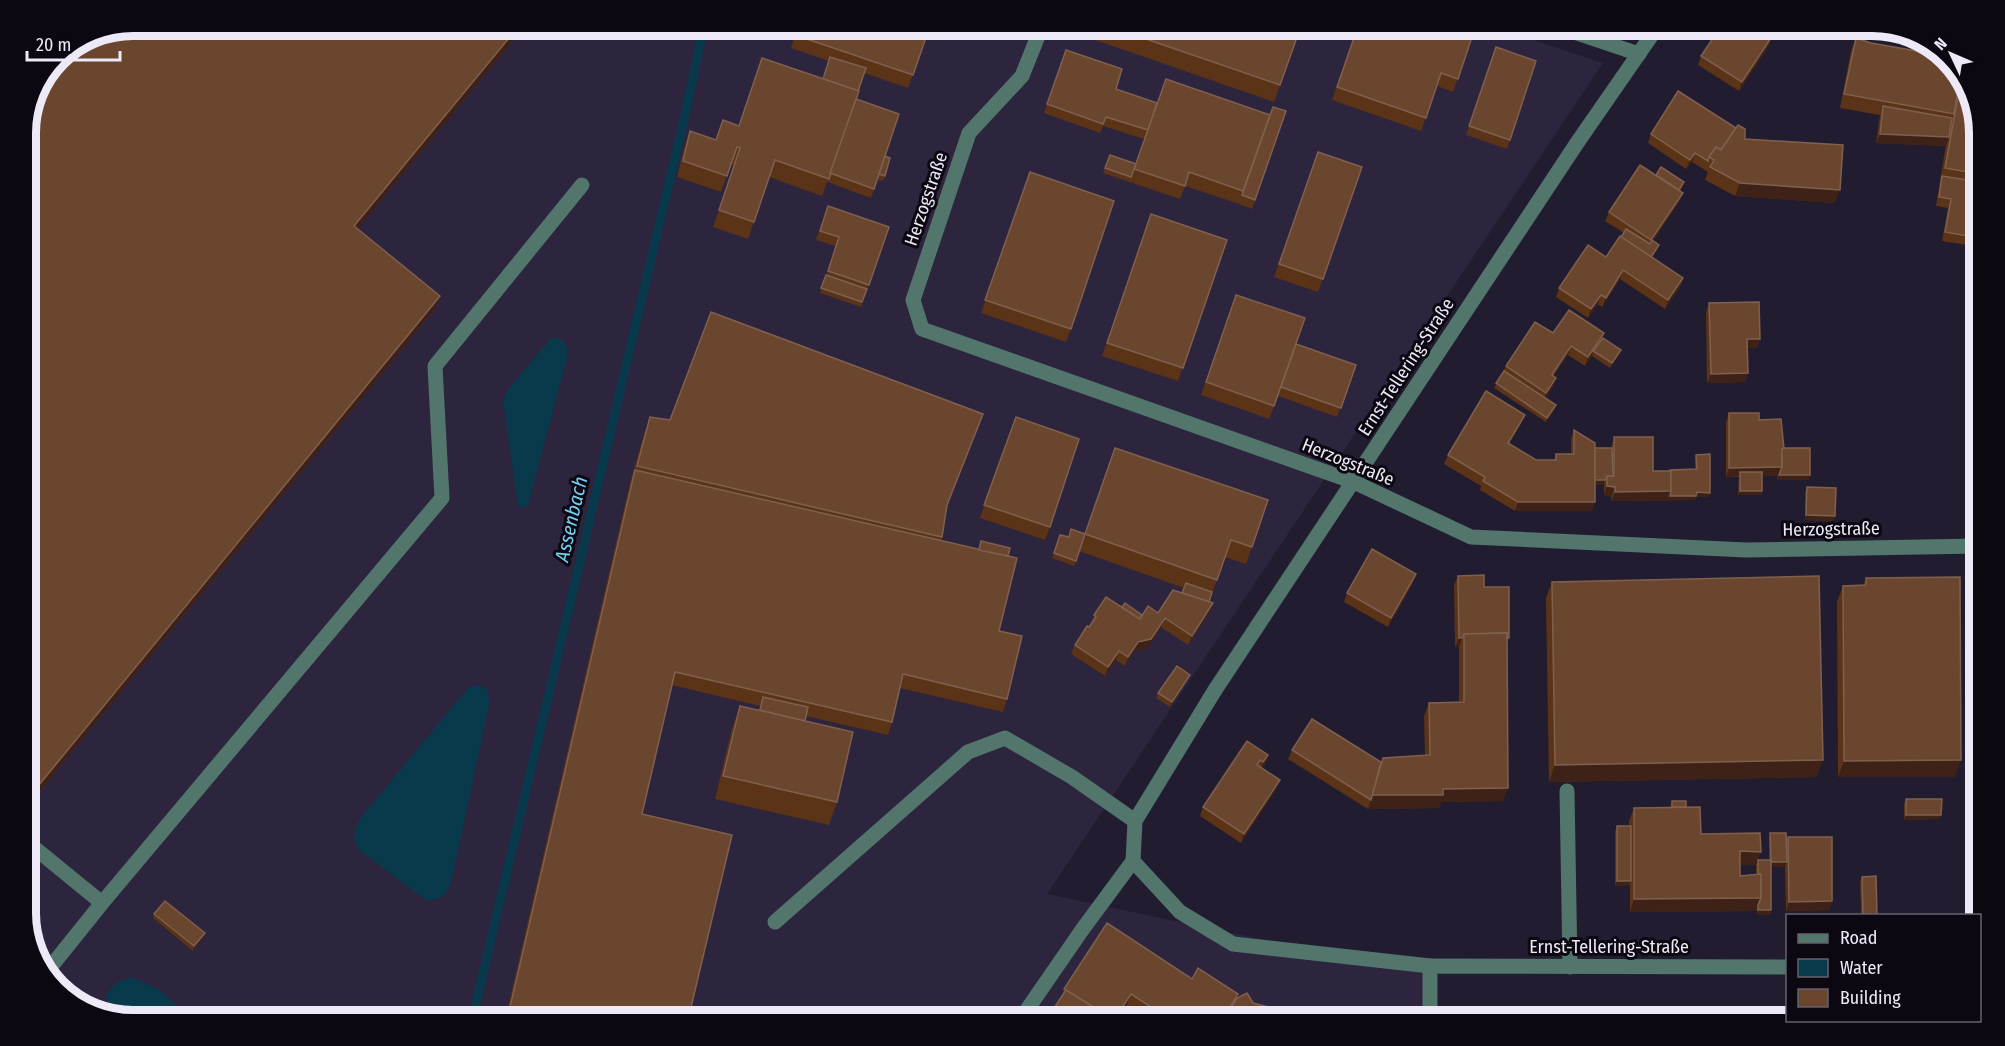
<svg xmlns="http://www.w3.org/2000/svg" width="2005" height="1046" viewBox="0 0 2005 1046" font-family="'Fira Sans Condensed',sans-serif">
<style>
.built{fill:#2d243e}
.water{fill:#093a4b}
.lines{fill:none;stroke-linecap:round;stroke-linejoin:round}
.stream{stroke:#093a4b;stroke-width:9}
.minor{stroke:#52756c;stroke-width:15}
.wall{fill:#5b3317;fill-rule:evenodd}
.shaded-wall{fill:#3e2117}
.building{fill:#6b462f;stroke:#7f604e;stroke-width:1.5}
.labels{text-anchor:middle;dominant-baseline:central;stroke-width:6;stroke-linejoin:round;paint-order:stroke}
.street-label{font-size:18px;fill:#ede9f7;stroke:#0b0811}
.water-label{font-size:20px;font-style:italic;fill:#77d0f5;stroke:#0b0811}
.rim{fill:none;stroke:#ede9f7;stroke-width:8}
</style>
<rect width="100%" height="100%" fill="#221c30"/>
<path class="built" d="M133,26h1359l111,37 -556,831 377,79 -1,47h-1290l-48,-11 -41,-36 -18,-53v-793l31,-70z"/>
<g class="water">
<path d="M559,338l8,8 1,9 -40,150 -6,3 -4,-2 -15,-105 4,-10 43,-52z"/>
<path d="M480,685l7,4 3,12 -39,182 -8,14 -16,4 -69,-52 -4,-12 4,-16 110,-133z"/>
<path d="M131,977l27,12 35,31c-26,1 -63,7 -85,-10l-1,-17 10,-11z"/>
</g>
<g class="lines">
<path class="stream" d="M472,1020l210,-892 22,-102"/>
<g class="minor">
<path d="M1042,26l-20,50 -53,57 -56,167 9,29 432,153 117,55 275,13 233,-4"/>
<path d="M1556,26l83,28"/>
<path d="M1567,791l3,176"/>
<path d="M26,841l76,62 340,-405 -7,-132 147,-181"/>
<path d="M775,922l193,-170 37,-14 67,39 63,44"/>
<path d="M1430,966l-197,-22 -53,-32 -47,-51 2,-40 80,-131 362,-547 81,-117"/>
<path d="M45,974l57,-71"/>
<path d="M1020,1020l62,-90 51,-69"/>
<path d="M1430,1020v-54l358,1"/>
</g>
</g>
<g class="wall">
<path d="M133,26h392l-168,203 78,80 -401,489 -8,-7v-664z"/>
<path d="M798,26h132l-22,62 -44,-15 -8,26 29,57v20l-2,5 -6,-2 1,-2 -7,21 -44,-16 -5,14 -53,-19 -21,62 -35,-12 21,-62 -3,-1 -10,28 -44,-15 7,-29 6,-17 26,9 23,-14 84,-47 6,-18 -38,-13z"/>
<path d="M1078,26h223l-27,76 -199,-69z"/>
<path d="M1330,26h116l27,8 -20,58 -16,-6 -16,45 -89,-31 22,-65 -24,-8z"/>
<path d="M1785,26h24l-3,7z"/>
<path d="M1849,26h27l-3,8z"/>
<path d="M1771,38l-3,9 -29,44 -41,-26 3,-9z"/>
<path d="M1856,38l15,5 69,12 22,19 17,53v120l-37,-6 6,-33 -12,-2 10,-62v2l-70,-3 4,-28 -40,-7 11,-57z"/>
<path d="M1496,47l40,14 -29,88 -41,-14z"/>
<path d="M1066,50l50,39 41,14 113,12 16,-4 -34,98 -13,-5v-2v2l-54,-18 -5,13 -77,-26 7,-18 26,9 8,-25 -41,-13 -3,7 -56,-20z"/>
<path d="M1651,134l94,5 90,64 -100,-7 -30,-16 3,-8 -16,-10 -6,7 -38,-26z"/>
<path d="M1318,152l44,15 -44,125 -44,-15z"/>
<path d="M1030,172l41,157 -5,13 -85,-29z"/>
<path d="M1656,175l28,7 -4,9 -1,11 -26,39 4,8 -5,9 31,20 -3,9 -15,22 -45,-30 -18,28 -4,-3 -10,14 -32,-21 3,-9 47,-31 18,-24 -19,-12 4,-9z"/>
<path d="M828,206l61,21 -28,80 -41,-14 16,-47 -20,-6z"/>
<path d="M1151,214l76,26 -49,141 -76,-25z"/>
<path d="M1236,295l59,50 61,20 -19,52 -59,-21 -9,23 -68,-24z"/>
<path d="M1709,303l51,36 -3,9h-10l1,25 -3,9 -38,1 -1,-71z"/>
<path d="M1553,333h51l-1,5 18,12 -2,4 -9,14 -18,-12 -7,10 -17,-11 -15,21v11l-8,11 9,12 -8,12 -52,-34 12,-22z"/>
<path d="M1979,384v116l-1,-111z"/>
<path d="M1729,413l30,7 50,60h-32v-4h-15v15l-1,4h-23l1,-18h-13v-55z"/>
<path d="M650,417l297,90 -6,34 38,8 2,-8 27,15 -9,75 8,68 -4,13 -103,-24 -8,34 -4,13 -82,-19 -1,5 32,81 -8,23 -114,-26 17,-71 8,-22 19,4 1,-4 -88,-21 -30,129 46,206h-183l125,-537 14,-49z"/>
<path d="M1016,417l34,110 -5,13 -65,-22z"/>
<path d="M1521,424l-12,20 27,16h18l2,-6h15v-15l3,-9 21,18h16l3,-11 39,34 42,-2v-10l1,-4 14,38 -2,4h-12l-1,3 -84,1v-5l-7,-1v-10h-9v17l-3,9h-77l-35,-21 1,-4 -37,-22 4,-9z"/>
<path d="M1807,487l27,34 -29,-1v-28z"/>
<path d="M1268,500l-22,64 -21,-7 -16,45 1,10 -22,33 -27,-18 -13,21 -13,3 -10,15 -9,-6 -11,16 -34,-22 4,-9 16,-21 3,-9 28,-8 20,8 16,-2 24,-20 2,-5 -105,-37 -5,15 -22,-8 8,-23 9,2z"/>
<path d="M1458,576l26,11 23,56 -4,158 -62,1 -2,6 -71,1 -80,-50 4,-9 89,12 44,-7 -1,-39 5,-13 30,-1v-55h-4l-1,-62z"/>
<path d="M1866,578l89,199h-117l-1,-175 6,-16 20,-1z"/>
<path d="M1552,582l271,178 -7,17 -267,5 -3,-184z"/>
<path d="M1413,583l-25,44 -44,-25 3,-9z"/>
<path d="M1188,679l-18,28 -14,-9 2,-5z"/>
<path d="M1247,741l21,14 -3,9 -3,4 14,21 -35,54 -41,-27 3,-9z"/>
<path d="M1906,799l34,20 -36,1v-16z"/>
<path d="M1672,801l14,6 15,27 57,26h11v-23l1,-4 16,9 2,-5 44,64 -3,9 -43,1 -1,-44h-14v43l-1,5h-13v-5l-1,1 -126,1v-27l-15,1v-55l2,-5h12v-5l5,-13 36,-1zM1740,865h16v9l-16,2z"/>
<path d="M1862,877l15,38h-16l-1,-33z"/>
<path d="M154,914l49,24 -10,13 -40,-33z"/>
<path d="M1192,979l46,15 -1,4 16,5 15,8 25,9h-146l-21,-13 -65,-9 3,-9z"/>
<path d="M1540,1008l48,12h-52v-3z"/>
</g>
<g class="shaded-wall">
<path d="M519,26h6l-176,213 5,-13z"/>
<path d="M1771,38l-3,9 -29,44 3,-9z"/>
<path d="M1880,134l69,3 -3,9 -70,-3z"/>
<path d="M1695,153l-3,9 -6,7 4,-9z"/>
<path d="M1740,183l100,7 -5,13 -100,-7z"/>
<path d="M1683,193l-4,9 -31,47 3,-9z"/>
<path d="M1623,270l-3,9 -18,28 4,-9z"/>
<path d="M1683,278l-3,9 -15,22 3,-9z"/>
<path d="M1601,295l-3,9 -10,14 3,-9z"/>
<path d="M440,296l-5,13 -401,489 5,-13z"/>
<path d="M1604,333l-3,9 -8,9 -1,5 -7,10 3,-9z"/>
<path d="M1747,339h13l-3,9h-13z"/>
<path d="M1571,346l-3,9 -20,29 4,-9z"/>
<path d="M1621,350l-2,4 -9,14 2,-5z"/>
<path d="M1748,373l-3,9 -38,1 4,-9z"/>
<path d="M1556,378l-3,9 -10,15 3,-9z"/>
<path d="M1556,405l-2,5 -8,12 1,-4z"/>
<path d="M1525,415l-4,9 -17,28 4,-9z"/>
<path d="M1782,467l28,8 -1,5h-32l1,-4h-38v-4l-1,4 -13,1 3,-9z"/>
<path d="M1593,480h12l-1,5h-13z"/>
<path d="M1607,486l8,1 -4,9 -7,-1z"/>
<path d="M1671,491l39,2 -2,4h-12l-1,3 -84,1 4,-9z"/>
<path d="M1740,491h22l-1,4h-23z"/>
<path d="M1518,502h77l-3,9h-77z"/>
<path d="M1806,515l29,1 -1,5 -29,-1z"/>
<path d="M1416,574l-3,9 -25,44 3,-9z"/>
<path d="M1213,603l-3,9 -22,33 4,-9z"/>
<path d="M1165,618l-4,9 -13,21 -13,3 -10,15 3,-9 10,-15z"/>
<path d="M1459,638h3l-3,9h-4z"/>
<path d="M1119,651l-3,9 -11,16 3,-9z"/>
<path d="M1190,675l-2,4 -18,28 2,-5z"/>
<path d="M1268,755l-3,9 -5,7 3,-9z"/>
<path d="M1823,760l-7,17 -267,5 6,-17z"/>
<path d="M1961,760l-6,17h-117l6,-16z"/>
<path d="M1280,780l-4,9 -35,54 3,-9z"/>
<path d="M1508,788l-5,13 -62,1 -2,6 -71,1 4,-14 71,-6z"/>
<path d="M1906,815h35l-1,4 -36,1z"/>
<path d="M1740,851l21,1 -5,13h-21z"/>
<path d="M1771,862h16l-2,5h-15z"/>
<path d="M1617,881h14l-2,4 -14,1z"/>
<path d="M1761,898l-5,13 -126,1 4,-13z"/>
<path d="M1832,901l-3,9 -43,1 3,-9z"/>
<path d="M1758,910h13l-1,5h-13z"/>
<path d="M205,933l-2,5 -10,13 1,-5z"/>
<path d="M1131,994l-5,13 -8,13h-4z"/>
</g>
<g class="building">
<path d="M133,26h386l-165,200 86,70 -401,489 -13,-11v-647l31,-70 35,-23z"/>
<path d="M799,26h131l-17,49 -118,-40z"/>
<path d="M1108,26h193l-21,59z"/>
<path d="M1358,26h88l27,8 -15,45 -17,-6 -15,45 -89,-31z"/>
<path d="M1721,26h31l19,12 -29,44 -41,-26z"/>
<path d="M1856,38l15,5 69,12 21,18 -7,41 -110,-20z"/>
<path d="M1496,47l40,14 -26,79 -41,-14z"/>
<path d="M1066,50l56,19 -6,20 41,14 -9,27 -42,-13 -3,7 -56,-20z"/>
<path d="M830,57l36,11 -8,23 -35,-12z"/>
<path d="M762,58l97,33 -30,88 -54,-19 -21,62 -35,-12 21,-62 -3,-1 -10,29 -44,-15 7,-30 26,9 7,-20 16,6z"/>
<path d="M1962,75l17,52v47l-34,-6z"/>
<path d="M1166,79l104,36 -27,76 -54,-19 -4,14 -51,-17z"/>
<path d="M1678,91l58,37 -15,22 -5,-3 -7,10 -1,4 -13,-8 -5,7 -39,-26z"/>
<path d="M856,99l43,15 -25,75 -44,-16z"/>
<path d="M1883,106l69,12 -3,19 -69,-3z"/>
<path d="M1273,107l13,4 -31,89 -13,-5z"/>
<path d="M1738,125l7,4v10l98,6 -3,45 -100,-7 -30,-16 4,-7 -5,-3 7,-10 5,3z"/>
<path d="M1318,152l44,15 -39,112 -44,-15z"/>
<path d="M1110,155l26,9 -5,13 -26,-9z"/>
<path d="M885,156l5,2 -5,18 -6,-2z"/>
<path d="M1640,165l43,28 -32,47 -42,-28z"/>
<path d="M1661,167l23,15 -5,8 -23,-15z"/>
<path d="M1030,172l84,29 -43,128 -86,-29z"/>
<path d="M1942,176l37,6v56l-34,-6 6,-33 -12,-2z"/>
<path d="M828,206l61,21 -20,58 -41,-14 11,-34 -19,-6z"/>
<path d="M1151,214l76,26 -44,128 -76,-25z"/>
<path d="M1626,229l24,15 2,-4 7,5 -8,12 -30,-20z"/>
<path d="M1620,236l63,42 -15,22 -45,-30 -17,28 -5,-3 -10,14 -32,-21 29,-43 18,12z"/>
<path d="M826,275l41,14 -5,13 -41,-14z"/>
<path d="M1236,295l69,23 -31,88 -68,-24z"/>
<path d="M1759,302l1,37h-13l1,34 -37,1 -2,-71z"/>
<path d="M1569,310l35,23 -16,24 -17,-11 -19,29 4,3 -10,15 -40,-27 29,-44 18,11z"/>
<path d="M711,312l272,102 -36,91 -5,32 -305,-71 13,-49 20,3z"/>
<path d="M1603,338l18,12 -9,13 -19,-12z"/>
<path d="M1296,344l60,21 -15,43 -60,-21z"/>
<path d="M1504,371l52,34 -9,13 -51,-35z"/>
<path d="M1486,391l39,24 -17,28 28,17h20v-6h18v-24l21,13v59h-77l-35,-21 2,-4 -37,-22z"/>
<path d="M1729,413h30v7l22,-1 3,30h-2v18l-53,1z"/>
<path d="M1016,417l63,22 -29,88 -66,-22z"/>
<path d="M1614,437h39v34h18v20l-56,1v-5l-8,-1v-10h7z"/>
<path d="M1115,448l153,52 -16,47 -21,-7 -14,40 -132,-46z"/>
<path d="M1595,448h17l1,28h-6l-2,4h-10z"/>
<path d="M1784,448h26v27h-31l3,-8v-18z"/>
<path d="M1710,454v39l-13,-1 -1,4h-26l1,-5v-20h-1v-1l27,-1 -1,-14z"/>
<path d="M635,470l382,88 -18,73 23,5 -15,63 -104,-25 -11,48 -217,-50 -33,142 90,21 -44,185h-181z"/>
<rect x="1740" y="472" width="22" height="19"/>
<path d="M1807,487l29,1 -1,28 -29,-1z"/>
<path d="M1071,529l14,5 -9,27 -22,-8 6,-18 9,2z"/>
<path d="M981,541l29,7 -2,8 -29,-6z"/>
<path d="M1372,549l44,25 -25,44 -44,-25z"/>
<path d="M1484,575v12h25v51h-2v-5l-43,1 -2,4h-3l-1,-62z"/>
<path d="M1819,576l4,184 -268,5 -3,-183z"/>
<path d="M1960,577l1,183 -117,1 -1,-175 23,-1v-7z"/>
<path d="M1186,583l26,9 -3,10 -27,-9z"/>
<path d="M1173,590l40,13 -21,33 -27,-18 -14,21 -13,3 -10,15 -9,-6 -11,16 -33,-22 12,-19 2,1 7,-10 -2,-2 12,-18 34,22 8,-13 10,7z"/>
<path d="M1125,603l17,12 -2,4 -18,-12z"/>
<path d="M1507,633l1,155 -65,1v6h-71l11,-37 47,-3 -1,-52 35,-1v-68z"/>
<path d="M1177,666l13,9 -18,27 -14,-9z"/>
<path d="M763,697l45,10 -3,14 -45,-11z"/>
<path d="M740,706l113,26 -16,70 -114,-26z"/>
<path d="M1312,719l69,43 -10,38 -79,-50z"/>
<path d="M1247,741l21,14 -5,7 -3,-2 -3,5 23,15 -36,54 -41,-27z"/>
<path d="M1906,799h36l-1,16h-35z"/>
<rect x="1672" y="801" width="14" height="6"/>
<path d="M1700,807l1,27 59,-1 1,19 -21,-1v25l21,-2v24l-127,1v-91z"/>
<rect x="1617" y="826" width="14" height="55"/>
<path d="M1770,833h16l1,29h-16z"/>
<path d="M1788,837h44v64l-43,1z"/>
<path d="M1758,860h13v50h-13v-5l3,-7v-24h-3z"/>
<path d="M1876,876l1,39h-14l-1,-38z"/>
<path d="M165,901l40,32 -11,13 -40,-32z"/>
<path d="M1107,923l85,56 6,-11 40,26 -16,26h-40l-11,-7 -3,5 -37,-24 -17,26 -50,-31z"/>
<path d="M1066,990l48,30h-68z"/>
<path d="M1247,993l6,10 16,4 -1,13h-45l14,-22z"/>
<rect x="1540" y="1008" width="48" height="12"/>
<path d="M1292,1010l1,10h-25v-9z"/>
</g>
<g class="labels">
<g class="street-label">
<text transform="translate(926 199) rotate(-71)">Herzogstraße</text>
<text transform="translate(1406 367) rotate(-57)">Ernst-Tellering-Straße</text>
<text transform="translate(1348 462) rotate(22)">Herzogstraße</text>
<text transform="translate(1831 529) rotate(-1)">Herzogstraße</text>
<text x="1609" y="947">Ernst-Tellering-Straße</text>
</g>
<g class="water-label">
<text transform="translate(571 519) rotate(-77)">Assenbach</text>
</g>
</g>
<path d="M0 0H2005V1046H0ZM133 36H1872A97 97 0 0 1 1969 133V913A97 97 0 0 1 1872 1010H133A97 97 0 0 1 36 913V133A97 97 0 0 1 133 36Z" fill="#0b0811" fill-rule="evenodd"/>
<path class="rim" d="M133 36H1872A97 97 0 0 1 1969 133V913A97 97 0 0 1 1872 1010H133A97 97 0 0 1 36 913V133A97 97 0 0 1 133 36Z"/>
<rect x="1786" y="914" width="195" height="108" fill="#0b0811" stroke="#65626d" stroke-width="1.5"/>
<rect x="1798" y="934" width="30" height="9" fill="#52756c" stroke="#65626d" stroke-width="1.5"/>
<text x="1840" y="944" font-size="18" fill="#ede9f7">Road</text>
<rect x="1798" y="959" width="30" height="18" fill="#093a4b" stroke="#65626d" stroke-width="1.5"/>
<text x="1840" y="974" font-size="18" fill="#ede9f7">Water</text>
<rect x="1798" y="989" width="30" height="18" fill="#6b462f" stroke="#65626d" stroke-width="1.5"/>
<text x="1840" y="1004" font-size="18" fill="#ede9f7">Building</text>
<g transform="translate(1951 54) rotate(314)" stroke="#0b0811" stroke-width="4.5" paint-order="stroke">
<path d="M0-4.5L10 22L0 15L-10 22Z" fill="#ede9f7"/>
<text y="-9" font-size="16" font-weight="bold" text-anchor="middle" fill="#ede9f7">N</text>
</g>
<path d="M27 51v9h93v-9" fill="none" stroke="#ede9f7" stroke-width="3"/>
<text x="36" y="51" font-size="18" fill="#ede9f7" stroke="#0b0811" stroke-width="4.5" paint-order="stroke">20 m</text>
</svg>
